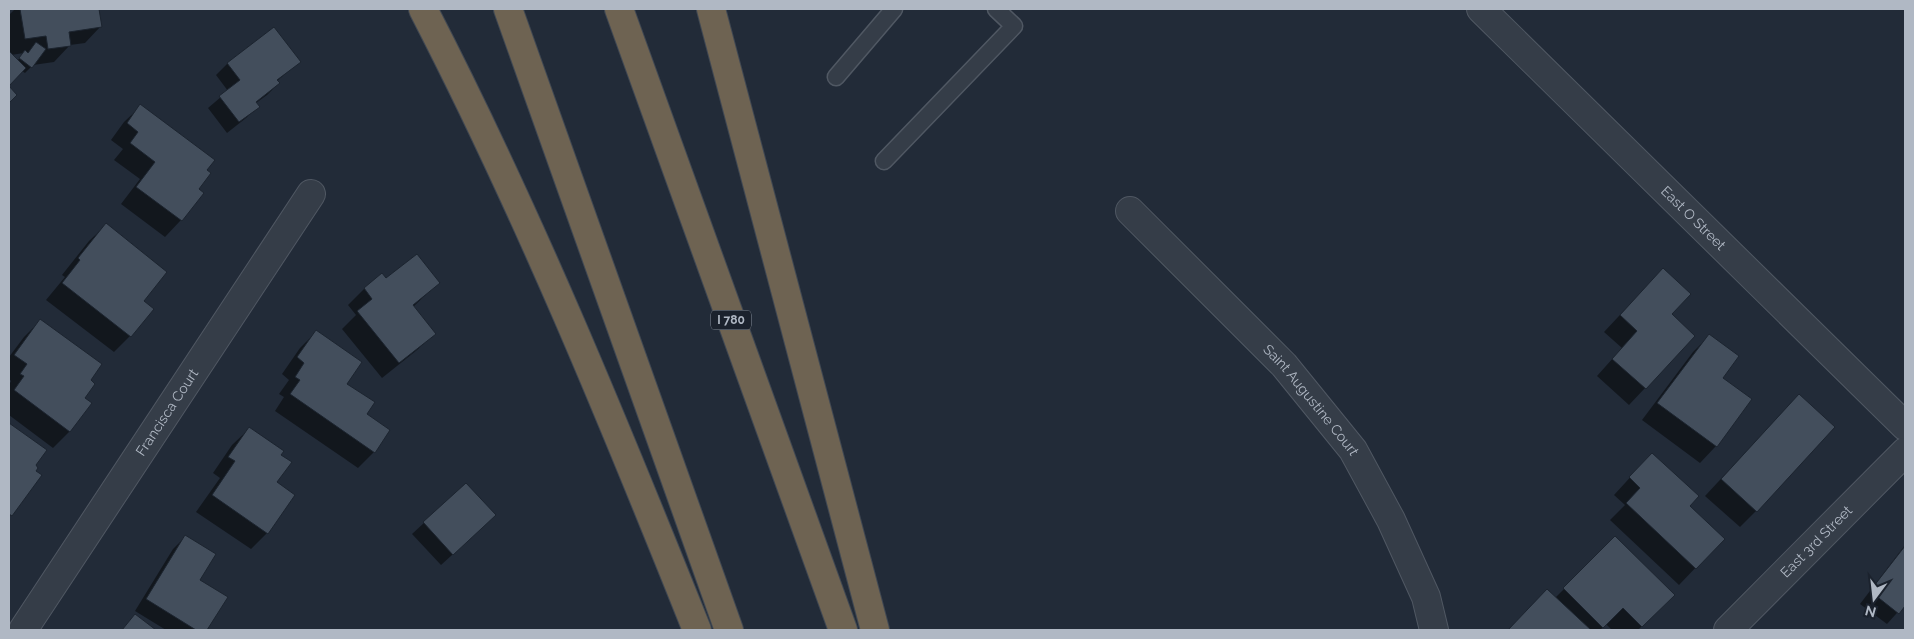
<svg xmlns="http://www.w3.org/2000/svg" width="1914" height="639" viewBox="0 0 1914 639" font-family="Raleway,sans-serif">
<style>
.shadow{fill:#0007;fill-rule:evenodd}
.building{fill:#434e5c;stroke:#1c242f}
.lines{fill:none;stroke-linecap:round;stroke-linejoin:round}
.lane-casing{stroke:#505863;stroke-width:19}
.street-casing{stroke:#505863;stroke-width:30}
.highway-casing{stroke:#404853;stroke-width:30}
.lane{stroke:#353d48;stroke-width:16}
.street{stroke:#353d48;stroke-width:28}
.highway{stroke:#6e6352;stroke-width:28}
.labels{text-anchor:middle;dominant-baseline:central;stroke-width:4.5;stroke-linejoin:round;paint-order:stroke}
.shield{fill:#1b222d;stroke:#838b97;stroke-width:1}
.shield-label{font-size:12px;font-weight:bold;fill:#b0b8c4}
.street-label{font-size:14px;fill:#b0b8c4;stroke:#1b222d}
</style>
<rect width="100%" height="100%" fill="#222b38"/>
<g class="shadow">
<path d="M15,9h83l3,17 -16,17 -15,2 -16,17 -21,3 -8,8 -3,-2 -13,13v-69zM24,53l-7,8 -6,-6z"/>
<path d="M274,28l25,34 -22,19 2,2 -12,12 -11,8 2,3 -12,12 -19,15 -19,-25 20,-17 -12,-16 11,-11z"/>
<path d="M141,106l64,64 -8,19 5,4 -21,27 -16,17 -44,-33 19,-25 -26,-19 9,-11 -12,-9 13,-18z"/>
<path d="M106,225l36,76 -12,35 -16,16 -68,-52 19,-23 -3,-2 27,-34z"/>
<path d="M382,275l4,5 52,3 -25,24 21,27 -17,16 -35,28 -40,-49 14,-14 -8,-10 16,-16z"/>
<path d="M1647,286l23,28 24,22 -65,69 -32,-29 25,-28 -18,-16z"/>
<path d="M41,320l42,78 7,6 -21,28 -16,16 -44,-33v-30l2,-4 -2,-2v-22l15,-20z"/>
<path d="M316,332l49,83 9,37 -16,16 -83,-57 9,-14 -5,-3 10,-14 -7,-6 18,-26z"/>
<path d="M1709,336l12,42 29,21 -34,47 -16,17 -58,-43 51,-68z"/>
<path d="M1783,412l-27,99 -16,16 -35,-31z"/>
<path d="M9,424l36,26 -11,16 -25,52z"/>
<path d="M249,429l31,26 -13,78 -16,16 -55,-37 24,-34 -7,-5 19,-28z"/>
<path d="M1636,471l52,35 35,33 -44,46 -69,-65 15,-15 -11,-10z"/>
<path d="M466,484l17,43 -42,38 -29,-31z"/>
<path d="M185,537l13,44 28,17 -20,32h-40l-31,-19 38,-62z"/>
<path d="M1615,538l58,57 -35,35h-26l-6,-6 -6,6h-91l22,-23 24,-9z"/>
<path d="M1905,545v59l-18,20 -27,-20z"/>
</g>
<g class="building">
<path d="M20,9h79l3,18 -33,5 2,14 -23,3 -2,-13 -21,3z"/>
<path d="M274,27l27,35 -24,18 3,3 -24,19 4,5 -21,15 -20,-26 21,-16 -13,-17z"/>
<path d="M36,42l10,7 -14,19 -13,-10 6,-8 3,3z"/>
<path d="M9,51l17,17 -17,18z"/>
<path d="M9,86l8,9 -8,8z"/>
<path d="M140,104l75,56 -8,10 4,3 -12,16 5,4 -22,28 -46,-34 19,-25 -25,-19 8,-11 -11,-9z"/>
<path d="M106,223l61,49 -23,29 10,8 -23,28 -69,-54 18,-23 -2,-2z"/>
<path d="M417,254l23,29 -27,22 23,29 -37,29 -42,-52 15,-12 -8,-11 18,-15 4,5z"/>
<path d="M1663,268l28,26 -19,20 23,22 -49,53 -34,-30 25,-28 -17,-16z"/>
<path d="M40,319l62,45 -11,16 4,4 -10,14 7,5 -22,29 -56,-42 10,-14 -4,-2 7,-10 -13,-9z"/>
<path d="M316,330l46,32 -15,22 28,18 -8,12 23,16 -15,23 -85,-59 10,-14 -5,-3 9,-14 -7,-6z"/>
<path d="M1709,334l30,22 -16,22 29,21 -35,48 -60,-44z"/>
<path d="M1799,394l36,33 -78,85 -36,-33z"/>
<path d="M9,423l38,27 -11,15 2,3 -2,3 6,4 -30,41 -3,-2z"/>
<path d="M249,427l35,24 -3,4 11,7 -15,20 18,13 -27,39 -56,-39 23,-34 -7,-4z"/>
<path d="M1652,453l47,43 -9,10 35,33 -29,30 -70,-66 14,-15 -11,-11z"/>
<path d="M466,483l30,32 -43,40 -30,-33z"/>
<path d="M185,535l31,19 -16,26 28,17 -21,33h-11l-50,-31z"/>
<path d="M1615,536l60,59 -33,32 -19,-19 -20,20 -40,-40z"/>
<path d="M1905,546v60l-6,8 -29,-23z"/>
<path d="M1547,589l44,41h-83z"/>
<path d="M135,614l21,16h-34z"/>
</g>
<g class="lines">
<defs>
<g id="lane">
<path d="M836,77l58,-68"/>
<path d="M884,161l130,-135 -18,-17"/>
</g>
<g id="street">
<path id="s1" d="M1481,9l424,417"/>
<path id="s2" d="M1130,211l154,154 69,85 38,70 35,77 8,33"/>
<path id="s3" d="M23,630l288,-436"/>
<path id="s4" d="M1728,630l177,-178"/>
</g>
<g id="highway">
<path d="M423,9c104,201 190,411 274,621"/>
<path d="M508,9l221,621"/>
<path d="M619,9l224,621"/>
<path d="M711,9l164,621"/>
</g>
</defs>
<use href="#lane" class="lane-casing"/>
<use href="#street" class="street-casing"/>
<use href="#highway" class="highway-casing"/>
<use href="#lane" class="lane"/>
<use href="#street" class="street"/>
<use href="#highway" class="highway"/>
</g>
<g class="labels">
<rect class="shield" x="711" y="310.5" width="40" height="19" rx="4"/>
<g class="shield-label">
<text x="731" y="320">I 780</text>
</g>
<g class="street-label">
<text stroke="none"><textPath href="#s1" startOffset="298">East O Street</textPath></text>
<text stroke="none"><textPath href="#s2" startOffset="262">Saint Augustine Court</textPath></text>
<text stroke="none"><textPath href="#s3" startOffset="261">Francisca Court</textPath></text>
<text stroke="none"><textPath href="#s4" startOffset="125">East 3rd Street</textPath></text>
</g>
</g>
<rect width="1914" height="639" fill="none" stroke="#b0b8c4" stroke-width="20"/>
<g transform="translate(1874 599) rotate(195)" stroke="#1b222d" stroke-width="4" paint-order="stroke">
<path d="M0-4L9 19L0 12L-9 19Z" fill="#b0b8c4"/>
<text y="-8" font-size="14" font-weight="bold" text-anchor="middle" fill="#b0b8c4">N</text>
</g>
</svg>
